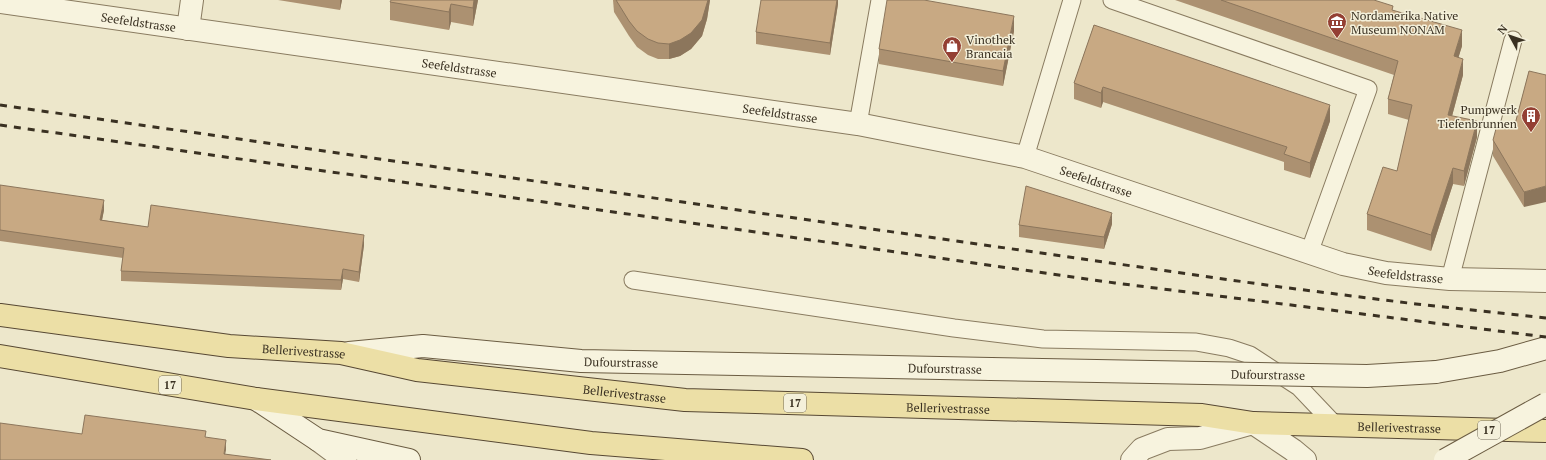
<svg xmlns="http://www.w3.org/2000/svg" width="1546" height="460" viewBox="0 0 1546 460" font-family="'PT Serif',serif">
<style>
.lines{fill:none;stroke-linecap:round;stroke-linejoin:round}
.service-casing{stroke:#897b60;stroke-width:19}
.minor-casing{stroke:#897b60;stroke-width:24}
.secondary-casing{stroke:#6b5c42;stroke-width:24}
.primary-casing{stroke:#574833;stroke-width:24}
.service{stroke:#f7f3de;stroke-width:17}
.minor{stroke:#f7f3de;stroke-width:22}
.secondary{stroke:#f7f3de;stroke-width:22}
.primary{stroke:#ecdfa6;stroke-width:22}
.rail{stroke:#3a3122;stroke-width:3;stroke-dasharray:7 7;stroke-linecap:butt}
.secondary-bridge-casing{stroke:#6b5c42;stroke-width:24;stroke-linecap:butt}
.secondary-bridge{stroke:#f7f3de;stroke-width:22}
.wall{fill:#ac9171}
.shaded-wall{fill:#8c765c}
.building{fill:#c8a983;stroke:#8c765c}
.labels{text-anchor:middle;dominant-baseline:central;stroke-width:3;stroke-linejoin:round;paint-order:stroke}
.shield{fill:#f4f0da;stroke:#726a59;stroke-width:1}
.shield-label{font-size:11px;font-weight:bold;fill:#3a3122}
.poi-label{font-size:12px;fill:#3a3122;stroke:#f4f0da;text-anchor:start}
.street-label{font-size:12px;fill:#3a3122;stroke:#f4f0da}
</style>
<rect width="100%" height="100%" fill="#ede7cb"/>
<g class="lines">
<defs>
<g id="service">
<path d="M1112,0l256,89 -59,164"/>
<path d="M858,124l22,-124"/>
<path d="M1025,157l47,-157"/>
<path d="M1450,279l63,-239"/>
<path d="M633,280l321,48 89,11 153,3 33,6 21,7 49,32 37,39"/>
</g>
<g id="minor">
<path id="s1" d="M0,2l858,122 167,33 318,107 43,9 64,6 96,2"/>
<path d="M188,29l4,-29"/>
<path d="M318,440l27,20"/>
<path d="M1132,460l10,-11 26,-10 32,-1 53,-15 40,27 12,10"/>
</g>
<g id="secondary">
<path id="s2" d="M349,353l74,-7 158,15 410,8"/>
<path d="M1436,372l64,-11 46,-13"/>
<path d="M256,399l62,41 91,20"/>
</g>
<g id="primary">
<path id="s3" d="M0,315l229,31 112,7 76,17 268,30 517,15 51,8 293,8"/>
<path d="M0,356l256,43 335,44 211,17"/>
</g>
</defs>
<use href="#service" class="service-casing"/>
<use href="#minor" class="minor-casing"/>
<use href="#secondary" class="secondary-casing"/>
<use href="#primary" class="primary-casing"/>
<use href="#service" class="service"/>
<use href="#minor" class="minor"/>
<use href="#secondary" class="secondary"/>
<use href="#primary" class="primary"/>
<g class="rail">
<path d="M0,105l1273,181 143,18 130,14"/>
<path d="M0,125l1115,158 431,54"/>
</g>
<defs>
<g id="secondary-bridge">
<path id="s4" d="M991,369l376,7 69,-4"/>
<path d="M1445,460l101,-56"/>
</g>
</defs>
<use href="#secondary-bridge" class="secondary-bridge-casing"/>
<use href="#secondary-bridge" class="secondary-bridge"/>
</g>
<g class="wall">
<path d="M278,0h64l-2,10z"/>
<path d="M478,0l-5,26 -22,-4 -2,8 -59,-10v-18z"/>
<path d="M613,0h97l-3,19 -5,17 -11,13 -11,7 -11,3h-11l-10,-4 -11,-8 -8,-11 -15,-24z"/>
<path d="M838,0v4l-8,51 -74,-11v-12z"/>
<path d="M1175,0h199l19,11 69,35 -4,12 5,17 -11,41 25,21 -13,49 -11,-2 -22,67 -64,-21v-16l30,-43 12,-51 -21,-6v-15l6,-24z"/>
<path d="M1094,25l236,96 -20,57 -26,-8v-8l-181,-60 -2,6 -27,-9v-16z"/>
<path d="M1014,31l-11,55 -124,-22v-15z"/>
<path d="M1529,71l-5,136 -31,-51v-16l21,-12z"/>
<path d="M0,185l104,25 -2,10 46,7 216,18 -5,37 -16,-3 -2,11 -220,-9v-10l2,-13 -123,-17z"/>
<path d="M1112,224l-8,25 -85,-12v-12z"/>
</g>
<g class="shaded-wall">
<path d="M340,0h2l-2,10z"/>
<path d="M474,0h4l-5,26v-18z"/>
<path d="M708,0h2l-3,19 -5,17 -11,13 -11,7 -11,3v-15z"/>
<path d="M837,0h1v4l-8,51v-12z"/>
<path d="M451,4v18l-2,8v-18z"/>
<path d="M1014,16v15l-11,55v-15z"/>
<path d="M1462,30v16l-8,26v-16z"/>
<path d="M1463,59v16l-15,56v-16z"/>
<path d="M1103,87v15l-2,6v-15z"/>
<path d="M1330,105v16l-20,57v-15z"/>
<path d="M1477,121v16l-13,49v-15z"/>
<path d="M1453,168v16l-22,67v-16z"/>
<path d="M1546,186v16l-22,5v-15z"/>
<path d="M104,200v10l-4,20v-10z"/>
<path d="M1112,213v11l-8,25v-12z"/>
<path d="M364,235v10l-5,37v-10z"/>
<path d="M343,269v10l-2,11v-10z"/>
<path d="M226,440v10l-2,10v-6z"/>
</g>
<g class="building">
<path d="M391,0h83l-1,8 -22,-4 -2,8 -59,-10z"/>
<path d="M616,0h92l-6,20 -11,13 -11,7 -11,4 -11,-1 -10,-4 -11,-8 -8,-10z"/>
<path d="M761,0h76l-7,43 -74,-11z"/>
<path d="M887,0h37l90,16 -11,55 -124,-22z"/>
<path d="M1221,0h153l19,6 -1,4 70,20 -8,26 9,3 -15,56 29,6 -13,50 -11,-3 -22,67 -64,-21 16,-47 14,4 15,-66 -24,-6 10,-38z"/>
<path d="M1094,25l236,80 -20,58 -26,-9 3,-7 -184,-60 -2,6 -27,-10z"/>
<path d="M1529,71l17,4v111l-22,6 -31,-52 4,-15 17,3z"/>
<path d="M0,185l104,15 -4,20 48,7 3,-22 213,30 -5,37 -16,-3 -2,11 -220,-9 3,-23 -124,-18z"/>
<path d="M1026,186l86,27 -8,24 -85,-12z"/>
<path d="M85,415l121,16 -1,6 21,3 -2,14 47,6h-271v-37l82,11z"/>
</g>
<defs>
<symbol id="museum-pin" viewBox="-11 -11 22 30"><path d="M0 17L-7.5 6A9.5 9.5 0 1 1 7.5 6Z" fill="#943f33" stroke="#f4f0da"/><path d="M0-6L6-3V-2H-6V-3ZM-5-1h2V3h-2ZM-1-1h2V3h-2ZM3-1h2V3H3ZM-6 4H6V6H-6Z" fill="#fff"/></symbol>
<symbol id="shop-pin" viewBox="-11 -11 22 30"><path d="M0 17L-7.5 6A9.5 9.5 0 1 1 7.5 6Z" fill="#943f33" stroke="#f4f0da"/><path d="M-5-2.5h2.3a2.7 3.5 0 0 1 5.4 0H5L5.5 6h-11ZM-1.5-2.5h3a1.5 2.3 0 0 0-3 0Z" fill="#fff"/></symbol>
<symbol id="building-pin" viewBox="-11 -11 22 30"><path d="M0 17L-7.5 6A9.5 9.5 0 1 1 7.5 6Z" fill="#943f33" stroke="#f4f0da"/><path d="M-4-6H4V6H1V3H-1V6H-4ZM-2.5-4.3h1.7v1.8h-1.7ZM.8-4.3h1.7v1.8H.8ZM-2.5-1h1.7V.8h-1.7ZM.8-1h1.7V.8H.8Z" fill="#fff"/></symbol>
</defs>
<g fill-rule="evenodd">
<use href="#museum-pin" x="1326" y="11" width="22" height="30"/>
<use href="#shop-pin" x="941" y="35" width="22" height="30"/>
<use href="#building-pin" x="1520" y="105" width="22" height="30"/>
</g>
<g class="labels">
<g class="shield">
<rect x="159" y="376" width="22" height="18" rx="3"/>
<rect x="784" y="394" width="22" height="18" rx="3"/>
<rect x="1478" y="421" width="22" height="18" rx="3"/>
</g>
<g class="shield-label">
<text x="170" y="385">17</text>
<text x="795" y="403">17</text>
<text x="1489" y="430">17</text>
</g>
<g class="poi-label">
<text x="1351" y="15">Nordamerika Native<tspan x="1351" dy="14">Museum NONAM</tspan></text>
<text x="966" y="39">Vinothek<tspan x="966" dy="14">Brancaia</tspan></text>
<text x="1517" y="109" text-anchor="end">Pumpwerk<tspan x="1517" dy="14">Tiefenbrunnen</tspan></text>
</g>
<g class="street-label">
<text stroke="none"><textPath href="#s1" startOffset="140">Seefeldstrasse</textPath></text>
<text stroke="none"><textPath href="#s1" startOffset="464">Seefeldstrasse</textPath></text>
<text stroke="none"><textPath href="#s1" startOffset="788">Seefeldstrasse</textPath></text>
<text stroke="none"><textPath href="#s1" startOffset="1112">Seefeldstrasse</textPath></text>
<text stroke="none"><textPath href="#s1" startOffset="1436">Seefeldstrasse</textPath></text>
<text stroke="none"><textPath href="#s3" startOffset="306">Bellerivestrasse</textPath></text>
<text stroke="none"><textPath href="#s2" startOffset="273">Dufourstrasse</textPath></text>
<text stroke="none"><textPath href="#s2" startOffset="597">Dufourstrasse</textPath></text>
<text stroke="none"><textPath href="#s4" startOffset="277">Dufourstrasse</textPath></text>
<text stroke="none"><textPath href="#s3" startOffset="630">Bellerivestrasse</textPath></text>
<text stroke="none"><textPath href="#s3" startOffset="954">Bellerivestrasse</textPath></text>
<text stroke="none"><textPath href="#s3" startOffset="1406">Bellerivestrasse</textPath></text>
</g>
</g>
<g transform="translate(1510 36) rotate(310)" stroke="#f4f0da" stroke-width="3" paint-order="stroke">
<path d="M0-3L7 15L0 10L-7 15Z" fill="#3a3122"/>
<text y="-6" font-size="11" font-weight="bold" text-anchor="middle" fill="#3a3122">N</text>
</g>
</svg>
